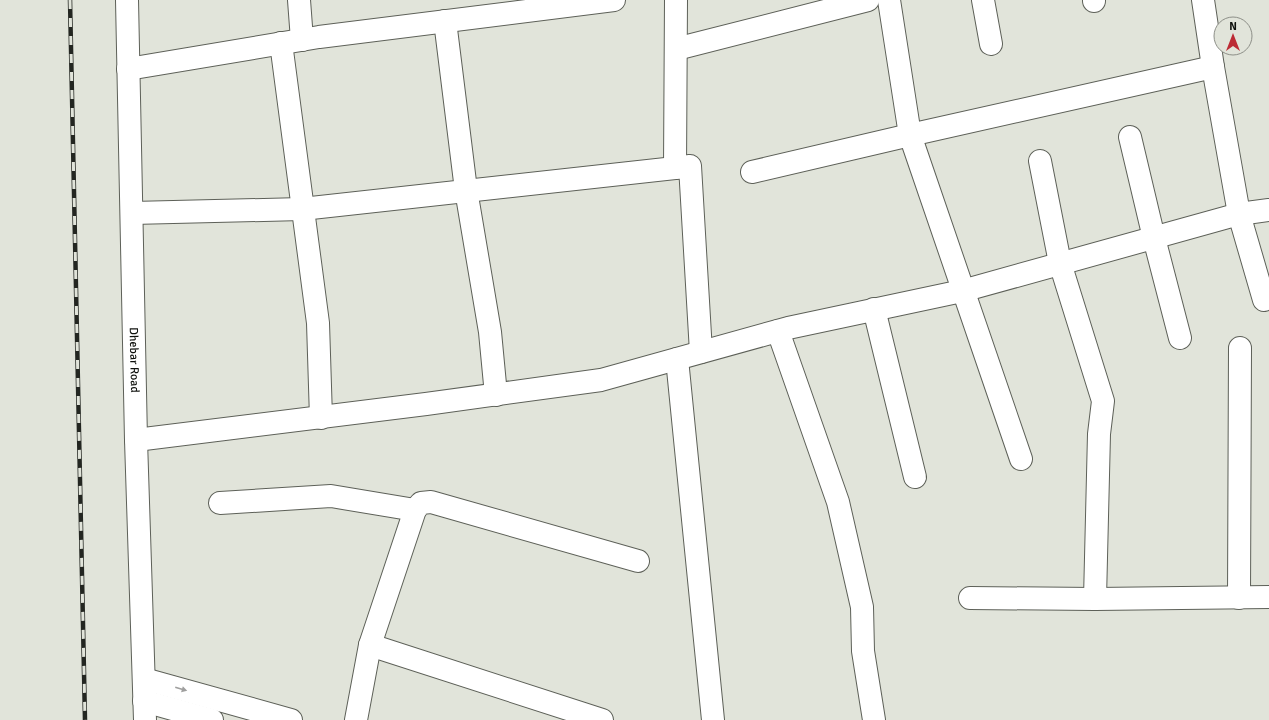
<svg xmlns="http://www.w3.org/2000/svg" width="1269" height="720" viewBox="0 0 1269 720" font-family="Signika,sans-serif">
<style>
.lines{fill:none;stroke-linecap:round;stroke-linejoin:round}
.minor-casing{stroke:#5d6058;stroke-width:24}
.minor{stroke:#fff;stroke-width:22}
.rail-casing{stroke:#232621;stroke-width:4.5}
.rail{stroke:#e1e4da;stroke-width:3;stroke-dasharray:9;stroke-linecap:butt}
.oneway{fill:#9f9f9e}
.labels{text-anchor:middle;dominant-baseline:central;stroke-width:3;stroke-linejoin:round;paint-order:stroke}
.street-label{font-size:12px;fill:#0e100c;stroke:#e1e4da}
</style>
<rect width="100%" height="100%" fill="#e1e4da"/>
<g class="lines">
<defs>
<g id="minor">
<path id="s1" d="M127,0l9,440 9,280"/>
<path d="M299,0l3,40"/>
<path d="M676,0l-1,168 15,-2 11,186"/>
<path d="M889,0l21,135 111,324"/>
<path d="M983,0l8,44"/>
<path d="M1094,0v1"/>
<path d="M1203,0l10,67 26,147 30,-4"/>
<path d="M445,21l21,169 24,142 6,63"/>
<path d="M281,43l37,280 3,95"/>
<path d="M676,49l192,-49"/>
<path d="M128,69l191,-32 295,-37"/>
<path d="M1130,137l24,101 26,100"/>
<path d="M1040,161l20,102 43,138 -4,33 -4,165"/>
<path d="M752,172l158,-37 303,-68"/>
<path d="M132,213l170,-4 373,-41"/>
<path d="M874,309l41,168"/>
<path d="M778,331l60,171 24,105 1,44 11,69"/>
<path d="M677,359l36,361"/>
<path d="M136,440l290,-36 175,-24 187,-52 174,-37 277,-77 25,86"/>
<path d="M220,503l111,-7 84,14"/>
<path d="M970,598l125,1 174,-2"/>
<path d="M1239,598l1,-250"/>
<path d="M370,645l232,75"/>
<path d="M144,679l147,41"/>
<path d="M144,701l68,19"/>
<path d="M356,720l14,-75 45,-135 6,-7 10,-1 207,59"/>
</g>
</defs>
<use href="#minor" class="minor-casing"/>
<use href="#minor" class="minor"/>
<defs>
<path id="rail" d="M70,0l15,720"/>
</defs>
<use href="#rail" class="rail-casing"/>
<use href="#rail" class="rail"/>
</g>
<defs><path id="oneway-solid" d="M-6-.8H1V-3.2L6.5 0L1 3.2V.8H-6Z"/></defs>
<use class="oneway" href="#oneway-solid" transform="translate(181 689) rotate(16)"/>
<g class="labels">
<g class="street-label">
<text stroke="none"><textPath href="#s1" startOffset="360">Dhebar Road</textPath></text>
</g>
</g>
<g transform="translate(1233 36)"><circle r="19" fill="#e1e4da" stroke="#8d8f88"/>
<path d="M0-3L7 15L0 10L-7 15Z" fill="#bc2b35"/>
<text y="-6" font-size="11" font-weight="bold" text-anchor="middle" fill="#0e100c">N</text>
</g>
</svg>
